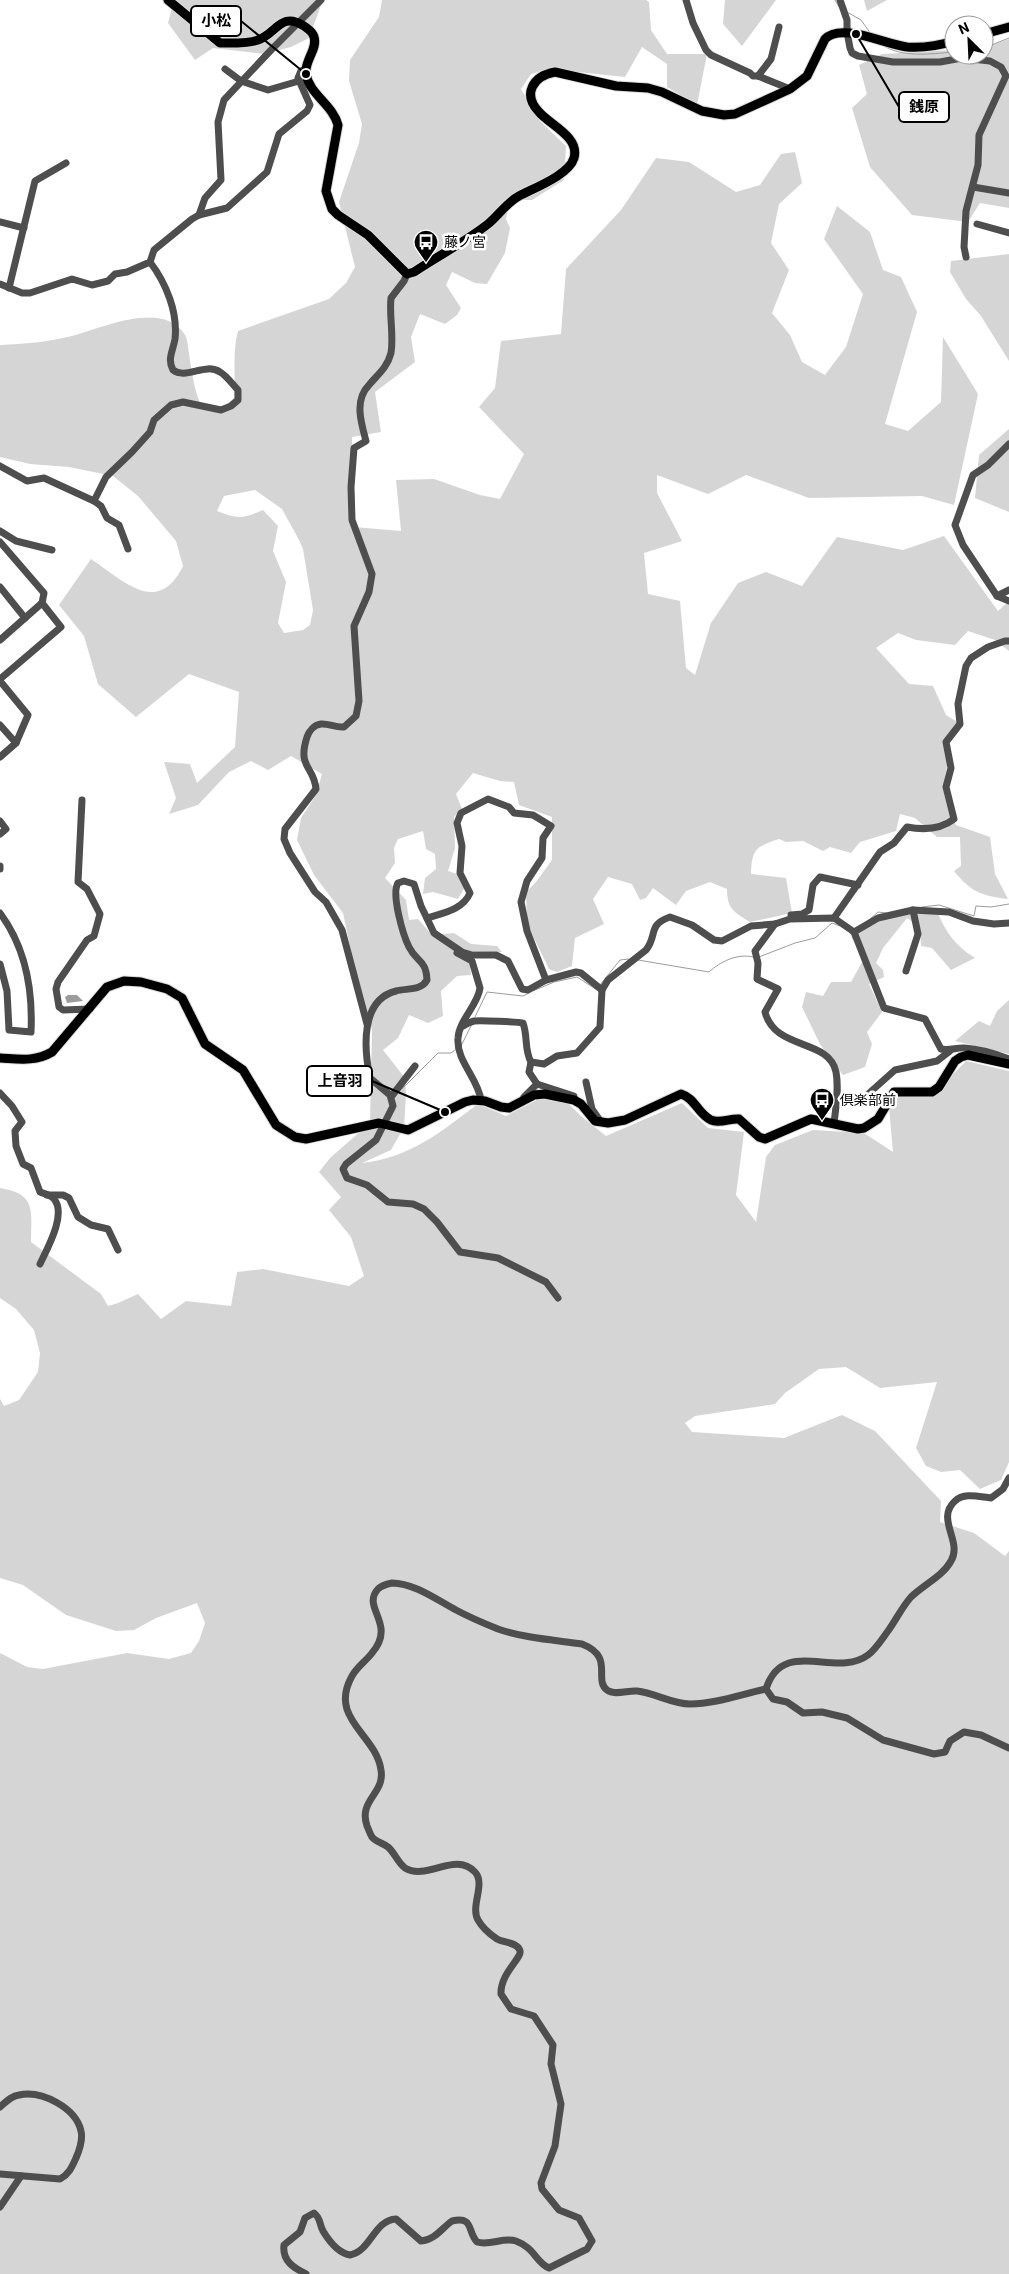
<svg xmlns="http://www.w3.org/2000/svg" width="1009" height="2274" viewBox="0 0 1009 2274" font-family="Roboto,'Noto Sans JP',sans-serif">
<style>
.green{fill:#d5d5d5;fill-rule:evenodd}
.water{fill:#9c9c9c}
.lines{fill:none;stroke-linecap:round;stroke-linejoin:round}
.stream{stroke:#9c9c9c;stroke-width:1}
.major-casing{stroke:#dbdbdb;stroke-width:11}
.minor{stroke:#4e4e4e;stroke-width:7}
.major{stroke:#000;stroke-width:9}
.labels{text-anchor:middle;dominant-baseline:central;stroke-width:5;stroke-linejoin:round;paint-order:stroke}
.poi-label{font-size:14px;fill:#000;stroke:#fff;text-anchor:start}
.leader{fill:none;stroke:#000;stroke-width:2}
.callout-dot{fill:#000;stroke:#fff;stroke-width:2}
.callout{fill:#fff;stroke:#000;stroke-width:2}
.callout-label{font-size:15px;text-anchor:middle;font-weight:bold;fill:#000}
</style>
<rect width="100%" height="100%" fill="#fff"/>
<g class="green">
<path d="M174,0h149l-14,38 -18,9 -27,7 -51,-6 -18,12 -27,-37z"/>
<path d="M382,0h264l3,2 2,28 16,24h40l-10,51 -30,-18v-23l-25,-17 -17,30 -76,-8 -18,5 -10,15 19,32 26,25 -2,34 -32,20h-22l-4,19 4,9 -5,25 -18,31 -12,-1 -23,-11 -6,13 15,23 -4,7 -12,9 -25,-10 -9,23 4,25 -40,30 6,40 -29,5 2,90 47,4 -5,-51 38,-1 46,16 20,4 24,-45 -45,-47 16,-19 6,-47 60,-7 5,-65 55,-59 35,-52 33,4 47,30 24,-7 21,-31 14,-2 7,31 -23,21 -8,39 18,27 -17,43 18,22 12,27 23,13 21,-28 17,-53 -39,-55 13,-33 33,26 13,38 18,7 16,35 -32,112 23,7 33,-29 2,-65 35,57 -24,111 -32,-9 -113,2 -63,-23 -38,19 -51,-19v18l25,48 -38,12 4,41 32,7 6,67 9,7 16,-52 27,-40 28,-11 36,14 35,-49 66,13 41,-14 54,75 11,-10v50l-14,-11 -27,-9 -13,14 -39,-5 -18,-7 -22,15 33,36 24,2 13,29 13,8 -15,19 4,20 -4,19 7,32 5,12 34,12 5,37 13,25c-26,-3 -37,-7 -54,-28l7,-5 -1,-29h-23l-22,-19 -15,-4 -4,17 -36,11 -9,11 -21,-6 -7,4 -20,-10 -17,1 -7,-3c-23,8 -27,9 -28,35l35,4 6,35 -42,9c-16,-10 -23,-13 -23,-33l-17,-7 -24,9 -10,14 -23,-17 -7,10 -6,2 -8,-16 -24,-7 -15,22 11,25 -29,14 -3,28 -15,6 -8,-3 -22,-45 -1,-32 10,-10 16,-22v-43l-33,-12 -5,-23 -14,-1 -27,-8 -17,21 6,15 -8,8 1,31 -7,23 12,4 6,10 -8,14 -25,-7 -10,2 2,-16 11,-9 -1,-15 -9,-5 -3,-18 -25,8 -4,9 1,15 -10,15 21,22 3,20 9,-1 14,16 22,-2 17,11 26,2 5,6 -34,-1 3,24 -14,1 -16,15 2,25 -15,7 -19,-8 -11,23 -15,12 22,28 1,17 -2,32 -13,23 -29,13c50,-6 78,-31 116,-59l28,12 33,-17 29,4 13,13 25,20 76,-33 26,25 36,4 -8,63 20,27 10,-65 9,-12 38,-15 51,3 29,19 -4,-45 11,-13 33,1 33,-34 43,10v391l-8,18 -21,9 -20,-19 -19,2 -15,-6 -10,-18 21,-66 -57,6 -34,-21 -27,2 -34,24 -10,11 -80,12 -10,7 7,9 92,6 58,-23 33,16 66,70 -1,21 34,11 31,23 4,-5v723h-1009v-621l27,14 16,2 84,-16 42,6 22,-6 8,-12 6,-18 -8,-20 -41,15 -22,12 -18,1 -50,-16 -43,-30 -23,-7v-179l4,7 15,-6 19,-28 2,-19 -6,-23 -18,-21 -16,-11v-110c37,6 31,23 31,54l70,52 7,12 10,-3 20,-9 23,25 25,-18 45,5 6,-34 26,-3 86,17 15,-10 -13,-39 -22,-27 12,-13 -22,-25 11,-14 40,-35 2,-93 -16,-55 -13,-62 -29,-38 -17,-35 4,-22 15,-23 6,-21 -31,-18 -23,14 -17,-9 -22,11 -31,33 -29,9 7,-16 -12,-36 26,2 7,19 38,-36 4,-55 -50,-18 -53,43 -38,-33 -14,-48 -25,-31 32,-46c33,22 67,58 92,7l-7,-25 -38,-45 -25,-20 -44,-9 -39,-3 -30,-7v-112c24,-1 48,-3 72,-9 29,-8 92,-37 113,-1 3,5 3,13 4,19 3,18 5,39 14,55l16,2 15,-13c2,-22 -2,-46 4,-67l91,-32 17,-16 9,-16 -16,-65 20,-59 3,-19 -13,-43 1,-21 29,-43zM255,490l27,19 17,31 4,9 10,61 -3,15 -7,5 -19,3 -6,-10 8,-41 -13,-31 5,-25 -15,-16c-20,9 -26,9 -46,1l7,-15z"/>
<path d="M725,0h51l-34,46 -19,-22z"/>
<path d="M864,0h23l-20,11z"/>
<path d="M1009,39v169l-29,-5 -12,19 -56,-7 -42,-48 -18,-59 15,-14 -8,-29 23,-11 72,-4v5h30v-7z"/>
<path d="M1009,254v138v-31l-28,-45 -15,-17 -16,-27 1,-11z"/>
<path d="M1009,429v83l-34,-14 4,-43z"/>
<path d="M937,911c9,22 18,34 38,47l-24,12 -19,-22 -11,-2 -1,-19 -13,-9 -24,30 -7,15 7,7 1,7 -15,7 13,28 -15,20 5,12 -7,23 -22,8 -23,-31 -18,-37 4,-15 17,4 8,-14h20l15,-27 -15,-18 26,-17 34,-7z"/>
<path d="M1009,1000v54l-54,-13 24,-20 11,5 7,-15z"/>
</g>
<path class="water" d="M68,995h9l6,6 -16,2 -2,-6z"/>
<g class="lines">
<g class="stream">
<path d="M835,0l4,7"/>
<path d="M847,12l14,8 10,14"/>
<path d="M882,45c21,13 47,9 72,7"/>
<path d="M984,48l25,-10"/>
<path d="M922,907l17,-2 35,11 2,-10 15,1 18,-3"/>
<path d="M870,919l8,-7 8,1"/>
<path d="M759,957l36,-14 20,-5 17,-15 8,3"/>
<path d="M638,960l71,12c11,-10 28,-19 44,-15"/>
<path d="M600,985l20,-25 9,-1"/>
<path d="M533,991l21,-9 23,-5 20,13"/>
<path d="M475,1017l12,-25 36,4 6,-3"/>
<path d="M461,1046l10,-20"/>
<path d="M402,1089l36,-36h13l4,-3"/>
</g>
<defs>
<g id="major">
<path d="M168,0l52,43c12,0 27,1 38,-3 19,-7 23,-29 46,-14 4,3 9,6 10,11 4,12 -10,24 -8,37 3,20 27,31 32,51l-12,66 6,18 6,6 30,20 39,39 7,-2c24,-16 51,-30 74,-48 11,-9 18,-21 31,-28 15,-8 50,-21 55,-38 6,-21 -24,-33 -35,-46 -17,-18 -6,-36 16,-40l61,14 32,2 14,4 40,19 22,4 11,-1 55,-25 17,-13 18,-37c16,-17 59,5 82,8 17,1 31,-1 47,-6"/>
<path d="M984,34l25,-7"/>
<path d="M0,1058c19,1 35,4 52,-6l55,-65 17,-6 17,1 26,7 15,9 23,46 38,26 33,55 19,12 11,2 73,-16 29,7 57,-28 8,-2 12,1 16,6 8,1 25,-13 11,-1 29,6 7,4 14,17 13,2 17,-3 56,-26c14,4 17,20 30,26 8,4 20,-2 28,-1l20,18 6,2 46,-20 47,10 6,-1 14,-9 16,-27h38l7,-5 16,-26 6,-4 7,-2 41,9"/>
</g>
</defs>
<use href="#major" class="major-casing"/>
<g class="minor">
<path d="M686,0l7,23 13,27 5,5 39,18 3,3h5l32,13"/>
<path d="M840,0l7,20v12l3,16 2,5 6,3 35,6h47l22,-4 28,3 11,6 5,9 -27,59 -1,30 -12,46 -2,36 2,10"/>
<path d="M225,69l16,12 27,9 31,-9"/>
<path d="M758,76l13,-17 8,-32"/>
<path d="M973,187l36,6"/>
<path d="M199,215l6,-17 16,-18 -3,-58 6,-22 48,-51 49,-49"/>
<path d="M0,222l24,6"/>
<path d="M977,224l32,9"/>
<path d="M0,284l22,9h8l42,-14 20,6 16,-4 7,-7 12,-2 23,-10 4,-12 38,-31 7,-4 28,-7 40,-36 12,-38 28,-23 3,-6 -12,-27 3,-7 5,-2"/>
<path d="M9,288l26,-107 31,-18"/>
<path d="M1009,444l-21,21 -15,10 -18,50 8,20 34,51 12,5"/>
<path d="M0,466l27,15 17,-3 50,23 12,-24 26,-25 18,-20 4,-12 17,-15 12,-3 38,8 10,-4 7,-6v-10c-6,-6 -11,-14 -18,-18 -15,-10 -34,8 -47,-2 -6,-11 0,-19 2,-31 3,-27 -9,-56 -25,-77"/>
<path d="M94,501l7,5 6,12 12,7 9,24"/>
<path d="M0,531l16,10 36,9"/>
<path d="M0,542l44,51 -2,10 19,24 -61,52"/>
<path d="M0,587l25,31"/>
<path d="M997,596l12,-6"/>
<path d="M0,640l42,-37"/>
<path d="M0,681l28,34 -12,28 -16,14"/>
<path d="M0,725l16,18"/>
<path d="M82,800l-4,82 9,7 13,25 -6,22 -7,4 -29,42 -2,7 3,18 4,3 27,-1"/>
<path d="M0,821l6,8 -6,5"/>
<path d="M0,866v3"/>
<path d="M0,913c26,35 33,76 31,119l-22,-2 -2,-39 -7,-27"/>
<path d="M791,915l11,-1 7,-4 4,-25 7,-8 38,8"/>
<path d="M427,918c15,-5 36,-8 43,-25l-10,-20 2,-27 -5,-23 4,-10 27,-14 21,8 5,6 19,2 18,11 -8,12 -1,20 -15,23 -6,21 6,29 19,49"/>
<path d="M834,918l46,-66 14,-9 13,-16c16,3 33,3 47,-8l-8,-32 5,-19 -5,-26 14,-18 -2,-20 8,-38 5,-8 17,-11 17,-6h4"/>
<path d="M775,924l-20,27 3,12 -1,16 21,10 -13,23c10,39 64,26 71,60 3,16 0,35 -2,51"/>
<path d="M854,932l30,76 41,11 16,30c9,2 16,-2 24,-1 15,1 31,6 44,11"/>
<path d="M457,953l15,8 8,27c-2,17 -21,32 -22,50 -2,23 20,40 23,62"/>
<path d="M906,971l12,-37 -5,-24"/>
<path d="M367,1024l-25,-94 -16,-28 -11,-10 -25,-39 -6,-14 1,-10 31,-40c-2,-23 -19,-21 -9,-52 2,-6 7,-12 14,-13 7,-1 15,4 23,3l12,-11 3,-15 -5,-75 15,-34 3,-18 -20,-54 -1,-33 3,-39 12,-7c-5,-18 -12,-41 3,-56 9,-11 18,-17 22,-32 3,-18 -2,-37 0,-55l13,-17 3,-7"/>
<path d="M463,1026c3,-2 7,-4 11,-5 5,-1 46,1 49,2 5,13 1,27 8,39l-2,10 8,12 -13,13"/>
<path d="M531,1062l13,2 13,-8 20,-3 23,-26 2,-37 6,-10 38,-30c12,-15 1,-25 24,-33l22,8 22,15 8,1 29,-15 24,-2 15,-5 44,-1 20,14 24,-14 35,-8 36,2 24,9 21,3 15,-1"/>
<path d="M586,1082l6,27 7,10"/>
<path d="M537,1084l37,12v3"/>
<path d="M0,1093l12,13 10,16 -7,9 1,15 7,18 8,4 9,24c5,2 11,3 14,7 13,15 -7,50 -14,65"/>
<path d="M867,1095l28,-25 42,-9 13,-10"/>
<path d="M391,1097l24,-31"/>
<path d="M47,1195h16l6,3 9,19 13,8 17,4 10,21"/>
<path d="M558,1298l-12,-16 -48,-24 -38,-6 -23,-30 -13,-13 -11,-5 -25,-2 -21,-17 -20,-7 -4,-9 3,-5 30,-24 17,-34 -3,-11 -20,-17c-6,-29 -10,-78 26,-87 11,-3 25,0 31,-11 -1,-21 -10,-17 -18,-33 -6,-12 -18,-53 -11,-64l6,-2 10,3 7,22 13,27 28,19 10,3h24l12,6 14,28 6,1 18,-10 30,-8 5,1 21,17"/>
<path d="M766,1689c17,-53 70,-10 102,-34 8,-6 14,-16 20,-24 8,-11 14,-24 23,-34 12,-12 32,-21 40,-36 12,-20 -16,-42 4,-60 9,-9 25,-4 36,-3l12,-9 6,-11"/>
<path d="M766,1689l7,10 14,3 16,11 19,-1 25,6 36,22 51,14 11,-2 5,-11 14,-9 17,3 28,13"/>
<path d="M0,2107c6,-5 11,-11 19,-12 23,-5 57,13 62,36 2,8 -2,20 -5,27 -4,9 -7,16 -16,21l-60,-5"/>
<path d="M0,2207l21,-31"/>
<path d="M306,2274c-12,-6 -24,-13 -22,-29l16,-13 5,-14 9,-5c7,5 5,11 9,18 6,10 16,22 27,24 21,-4 24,-35 46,-36l25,22c14,-1 21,-13 31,-20 22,-5 15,10 25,21 13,4 26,-5 39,-1 19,7 20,22 33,27l38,-19 5,-8 -13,-23 -20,-8 -17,-21 -1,-6 14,-37 6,-42 -10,-40 2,-19 -19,-29 -23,-7 -10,-15c-1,-20 21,-36 19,-43 -2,-9 -16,-8 -23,-12 -6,-4 -15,-12 -19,-19 -8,-14 8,-36 -3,-48 -20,-21 -48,9 -70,-4 -8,-6 -10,-15 -17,-21 -5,-4 -12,-5 -16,-10 -2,-3 -3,-7 -5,-11 -9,-26 18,-32 14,-56 -5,-36 -53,-51 -29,-94 5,-9 14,-15 20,-23 6,-7 10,-15 9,-24 -1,-15 -15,-27 -3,-40 3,-3 9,-5 14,-6 22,0 45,17 64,27 13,7 27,13 42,19 26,9 56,11 84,15 33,13 11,35 25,46 8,6 21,0 30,1 18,2 35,13 53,13 25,0 52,-10 76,-15"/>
</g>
<use href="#major" class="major"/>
</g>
<defs>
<symbol id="bus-pin" viewBox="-11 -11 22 30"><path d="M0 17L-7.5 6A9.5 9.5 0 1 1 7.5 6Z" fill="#000" stroke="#fff"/><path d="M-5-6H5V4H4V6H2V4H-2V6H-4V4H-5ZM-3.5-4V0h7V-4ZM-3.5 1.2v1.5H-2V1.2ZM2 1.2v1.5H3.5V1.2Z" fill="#fff"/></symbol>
</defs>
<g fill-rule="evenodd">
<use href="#bus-pin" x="412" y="228" width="28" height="38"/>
<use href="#bus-pin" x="808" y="1086" width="28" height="38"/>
</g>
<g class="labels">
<g class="poi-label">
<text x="444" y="242">藤ノ宮</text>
<text x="840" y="1100">倶楽部前</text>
</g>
</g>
<path class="leader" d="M306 74L241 21M856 34L899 107M445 1112L372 1081"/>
<g class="callout-dot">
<circle cx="306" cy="74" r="5"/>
<circle cx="856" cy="34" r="5"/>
<circle cx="445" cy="1112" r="5"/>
</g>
<g class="callout">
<rect x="191" y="6" width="50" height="30" rx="5"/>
<rect x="899" y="92" width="50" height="30" rx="5"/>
<rect x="307" y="1066" width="65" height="30" rx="5"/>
</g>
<g class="callout-label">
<text x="216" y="26">小松</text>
<text x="924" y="112">銭原</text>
<text x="340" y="1086">上音羽</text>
</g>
<g transform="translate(969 40) rotate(336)"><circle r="24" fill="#ffffff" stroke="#999999"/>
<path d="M0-4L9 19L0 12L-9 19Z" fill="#000000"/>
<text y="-8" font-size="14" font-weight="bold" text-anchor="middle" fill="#000000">N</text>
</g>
</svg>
